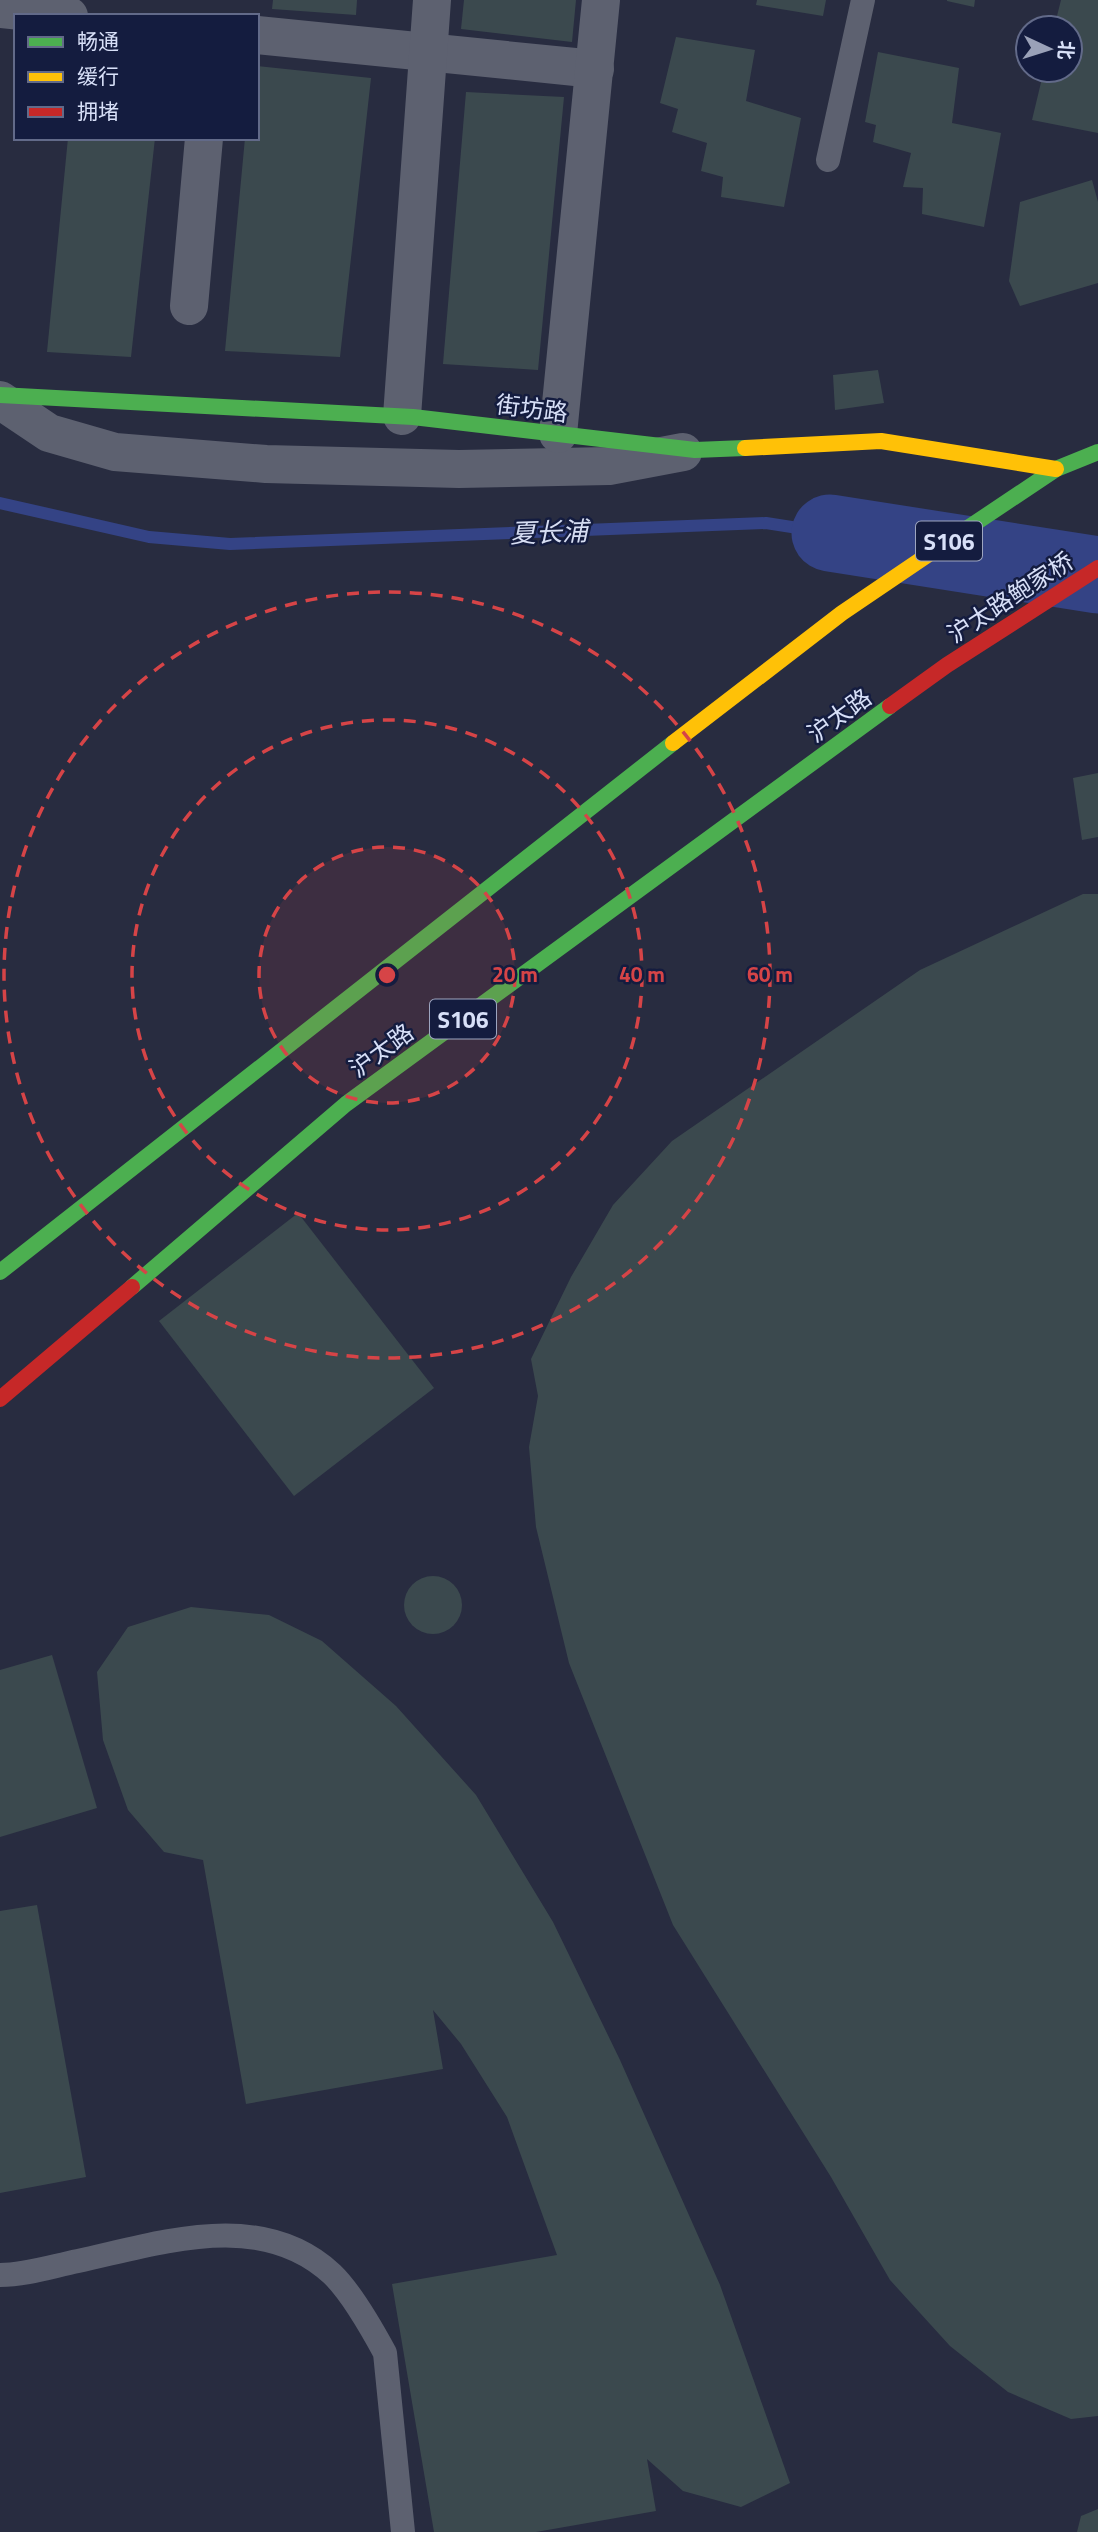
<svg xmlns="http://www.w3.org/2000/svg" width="1098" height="2532" viewBox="0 0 1098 2532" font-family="'Titillium Web','Noto Sans SC',sans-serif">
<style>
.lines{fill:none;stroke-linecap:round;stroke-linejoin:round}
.stream{stroke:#344385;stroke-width:12}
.river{stroke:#344385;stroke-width:77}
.building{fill:#3b494e}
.lane{stroke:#5d6170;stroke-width:24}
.street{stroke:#5d6170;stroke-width:38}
.fast{stroke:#4caf50;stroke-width:16}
.slow{stroke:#ffc107;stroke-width:16}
.jam{stroke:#c62828;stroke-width:16}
.ring{fill:none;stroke:#d64447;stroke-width:3.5;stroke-dasharray:12 9}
.labels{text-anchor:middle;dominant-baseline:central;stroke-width:5;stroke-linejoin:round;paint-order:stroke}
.shield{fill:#141c3f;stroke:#9da5c0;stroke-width:2}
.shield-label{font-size:23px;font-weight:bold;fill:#d8e0f8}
.street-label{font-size:24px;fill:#d8e0f8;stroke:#141c3f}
.water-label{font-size:26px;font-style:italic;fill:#d7def3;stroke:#141c3f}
.centre{fill:#d64447;stroke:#141c3f;stroke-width:3.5}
.ring-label{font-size:21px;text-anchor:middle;font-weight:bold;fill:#d64447;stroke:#141c3f;stroke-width:5;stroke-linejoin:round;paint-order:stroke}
</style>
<rect width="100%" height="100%" fill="#282c40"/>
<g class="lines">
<path class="stream" d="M0,503l149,34 81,7 536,-21 64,10"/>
<path class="river" d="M830,533l268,42"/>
</g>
<g class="building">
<path d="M273,0h84l-1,15 -84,-6z"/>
<path d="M464,0h112l-4,42 -111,-13z"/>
<path d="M757,0h69l-3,16 -67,-11z"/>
<path d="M947,0h28l-1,7 -27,-6z"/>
<path d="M1061,0h37v133l-66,-13 12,-50h26v-42h-16z"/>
<path d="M676,37l79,13 -9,51 55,17 -17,89 -63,-10 2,-20 -22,-6 6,-28 -35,-11 6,-23 -18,-6z"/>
<path d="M878,52l81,16 -7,55 49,10 -17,94 -62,-13 1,-26 -20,-1 8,-34 -38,-11 3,-17 -11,-3z"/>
<path d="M257,66l114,12 -31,279 -115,-6 20,-213h12z"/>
<path d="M466,92l98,5 -26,273 -95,-6z"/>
<path d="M68,138h87l-24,219 -84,-5z"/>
<path d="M1092,180l6,22v81l-78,23 -11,-25 11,-79z"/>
<path d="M878,370l6,33 -49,7 -2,-35z"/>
<path d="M1098,773v64l-16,3 -9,-62z"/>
<path d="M1083,894h15v1522l-27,3 -63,-27 -58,-46 -60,-66 -59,-103 -158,-252 -104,-262 -33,-136 -7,-80 9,-51 -7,-37 40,-82 42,-72 59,-64 248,-171z"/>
<path d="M298,1213l136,175 -140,108 -135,-175z"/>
<circle cx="433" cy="1605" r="29"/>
<path d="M191,1607l78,8 53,26 74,65 80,89 77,127 67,138 100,225 70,198 -49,24 -58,-16 -36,-32 9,52 -120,21h-102l-42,-248 165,-29 -50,-138 -46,-73 -28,-34 10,59 -197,35 -43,-244 -39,-8 -36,-42 -25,-70 -6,-68 31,-45z"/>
<path d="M52,1655l45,153 -97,29v-167z"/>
<path d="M37,1905l49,272 -86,16v-282z"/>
<path d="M1098,2509v23h-21l4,-16z"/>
</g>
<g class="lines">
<g class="lane">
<path d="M828,160l35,-160"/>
<path d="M0,2275c26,0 53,-9 78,-14 83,-18 183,-53 254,13 20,19 40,55 53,79l18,179"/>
</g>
<g class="street">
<path d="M0,9l69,7"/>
<path d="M257,35l338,34"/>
<path d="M189,306l15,-168"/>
<path d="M0,400l49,33 66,19 151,12 193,5 150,-3 74,-14"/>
<path d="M402,416l30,-416"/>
<path d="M558,434l43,-434"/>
</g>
<g class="fast">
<path d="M0,395l413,22 282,33 50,-2"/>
<path d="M932,552l124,-83 42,-17"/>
<path d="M0,1272l673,-529"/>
<path d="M132,1287l214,-183 544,-398"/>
</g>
<g class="slow">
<path d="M745,448l136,-7 175,28"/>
<path d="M673,743l169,-130 90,-61"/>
</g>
<g class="jam">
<path d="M890,706l57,-41 151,-97"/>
<path d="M0,1399l132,-112"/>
</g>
</g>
<circle cx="387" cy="975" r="128" fill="#d64447" fill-opacity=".12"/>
<g class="ring">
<circle cx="387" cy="975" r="128"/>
<circle cx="387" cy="975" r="255"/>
<circle cx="387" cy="975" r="383"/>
</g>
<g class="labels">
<g class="shield">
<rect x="916" y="521.5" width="66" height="39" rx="5"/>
<rect x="430" y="999.5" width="66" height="39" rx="5"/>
</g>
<g class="shield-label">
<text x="949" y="541">S106</text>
<text x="463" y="1019">S106</text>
</g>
<g class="street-label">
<text transform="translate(532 408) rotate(7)">街坊路</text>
<text transform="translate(1010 597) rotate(-33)">沪太路鲍家桥</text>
<text transform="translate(839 715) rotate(-36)">沪太路</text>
<text transform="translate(381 1050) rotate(-36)">沪太路</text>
</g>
<g class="water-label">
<text transform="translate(549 532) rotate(-2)">夏长浦</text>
</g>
</g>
<circle cx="387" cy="975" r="10" class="centre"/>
<g class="ring-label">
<text x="515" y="982">20 m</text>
<text x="642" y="982">40 m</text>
<text x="770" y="982">60 m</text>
</g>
<rect x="14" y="14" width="245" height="126" fill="#141c3f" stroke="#626a89" stroke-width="2"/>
<rect x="28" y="37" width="35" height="10" fill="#4caf50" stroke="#626a89" stroke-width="2"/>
<text x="77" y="49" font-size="21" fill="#d8e0f8">畅通</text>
<rect x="28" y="72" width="35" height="10" fill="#ffc107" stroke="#626a89" stroke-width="2"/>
<text x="77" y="84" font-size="21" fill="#d8e0f8">缓行</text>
<rect x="28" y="107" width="35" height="10" fill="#c62828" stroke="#626a89" stroke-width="2"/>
<text x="77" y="119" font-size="21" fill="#d8e0f8">拥堵</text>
<g transform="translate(1049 49) rotate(94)"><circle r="33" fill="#141c3f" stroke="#626a89" stroke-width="2"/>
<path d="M0-5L12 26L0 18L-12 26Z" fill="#9aa1b8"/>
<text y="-10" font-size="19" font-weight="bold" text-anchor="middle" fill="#d8e0f8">北</text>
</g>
</svg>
